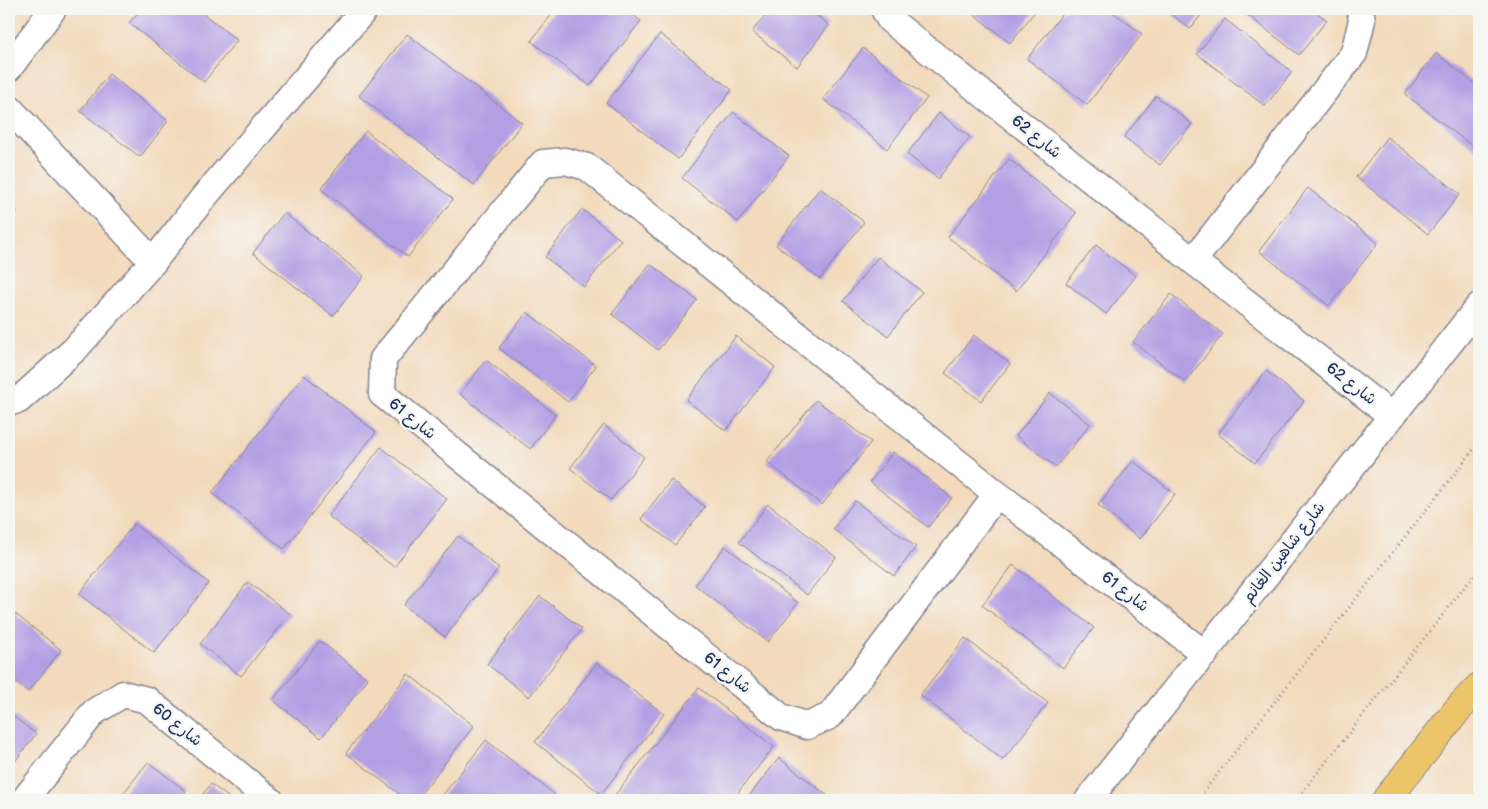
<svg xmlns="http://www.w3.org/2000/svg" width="1488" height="809" viewBox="0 0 1488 809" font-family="'Balsamiq Sans','Playpen Sans Arabic',sans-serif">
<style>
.building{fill:#b3a0e4}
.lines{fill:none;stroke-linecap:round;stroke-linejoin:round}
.minor-casing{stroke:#87848d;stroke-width:29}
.major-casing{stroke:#87848d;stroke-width:30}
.path{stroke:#87848d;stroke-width:3;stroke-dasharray:1 4;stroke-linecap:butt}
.minor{stroke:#fff;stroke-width:26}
.major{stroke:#edc569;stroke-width:28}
.labels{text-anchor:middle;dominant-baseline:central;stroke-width:5;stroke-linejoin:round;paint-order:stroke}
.street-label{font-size:16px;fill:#1b2f5e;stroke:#f6f6f2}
</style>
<rect width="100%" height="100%" fill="#f6f6f2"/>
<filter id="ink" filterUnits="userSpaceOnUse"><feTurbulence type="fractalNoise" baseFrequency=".02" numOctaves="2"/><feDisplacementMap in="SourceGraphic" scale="10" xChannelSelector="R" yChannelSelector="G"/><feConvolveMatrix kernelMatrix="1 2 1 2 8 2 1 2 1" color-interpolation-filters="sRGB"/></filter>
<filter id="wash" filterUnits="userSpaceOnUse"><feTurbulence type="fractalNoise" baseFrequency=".0096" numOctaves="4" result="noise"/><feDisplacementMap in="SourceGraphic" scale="20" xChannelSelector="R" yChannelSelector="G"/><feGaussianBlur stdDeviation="1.12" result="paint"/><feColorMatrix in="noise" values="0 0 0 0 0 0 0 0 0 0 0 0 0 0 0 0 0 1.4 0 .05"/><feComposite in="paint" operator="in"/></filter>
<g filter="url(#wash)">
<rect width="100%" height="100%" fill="#f3dabc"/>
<g id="blocks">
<g class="building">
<path d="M141,9h56l40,31 -33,42 -75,-59z"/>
<path d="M556,9h69l16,12 -51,65 -59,-45z"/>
<path d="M770,9h38l21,16 -32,42 -45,-35z"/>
<path d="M967,9h70l-27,34z"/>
<path d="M1066,9h43l33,25 -55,71 -60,-46z"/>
<path d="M1165,9h41l-16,20z"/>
<path d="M1240,9h72l15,11 -28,35z"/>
<path d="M1225,19l67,53 -27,34 -68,-52z"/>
<path d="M407,34l115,89 -48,62 -115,-89z"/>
<path d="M660,34l72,56 -54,69 -72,-56z"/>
<path d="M863,48l64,50 -40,51 -64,-50z"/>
<path d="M1436,53l43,34v59l-2,4 -72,-56z"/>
<path d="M109,74l59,47 -28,36 -60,-46z"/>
<path d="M1156,96l36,28 -32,41 -36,-28z"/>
<path d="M733,112l56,44 -51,66 -56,-44z"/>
<path d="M939,113l31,24 -32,42 -31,-25z"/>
<path d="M366,131l87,68 -45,58 -87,-68z"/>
<path d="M1387,137l73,57 -32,40 -72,-57z"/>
<path d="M1009,159l67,54 -60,78 -68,-54z"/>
<path d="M820,188l44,34 -44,57 -44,-34z"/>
<path d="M1308,188l70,55 -49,63 -70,-55z"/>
<path d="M9,205l8,6 -8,11z"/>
<path d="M582,209l39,31 -37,47 -39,-30z"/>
<path d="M284,213l80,63 -31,40 -80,-63z"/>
<path d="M1096,245l40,31 -30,38 -40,-31z"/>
<path d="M878,257l44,35 -34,44 -45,-35z"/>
<path d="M650,264l47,36 -39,50 -46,-36z"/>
<path d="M1171,294l52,40 -38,48 -52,-40z"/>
<path d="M527,312l69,54 -28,36 -69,-54z"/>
<path d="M974,335l36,29 -29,37 -36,-28z"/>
<path d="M736,336l39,31 -49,64 -40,-31z"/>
<path d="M486,360l70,55 -26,34 -70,-55z"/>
<path d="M1266,371l38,30 -49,62 -37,-29z"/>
<path d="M304,375l72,57 -92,117 -72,-56z"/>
<path d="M1050,393l40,31 -34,43 -40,-31z"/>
<path d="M816,400l55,42 -49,63 -55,-43z"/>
<path d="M604,425l40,32 -33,43 -41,-32z"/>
<path d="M381,447l66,52 -53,68 -66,-51z"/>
<path d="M893,452l59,46 -24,29 -58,-45z"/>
<path d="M1133,461l42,33 -35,45 -42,-34z"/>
<path d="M671,480l34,27 -30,38 -34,-26z"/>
<path d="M855,501l61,46 -22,29 -61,-47z"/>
<path d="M768,504l68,53 -29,38 -68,-53z"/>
<path d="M134,524l75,59 -55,70 -75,-59z"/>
<path d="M458,536l41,32 -54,69 -41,-32z"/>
<path d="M725,546l73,57 -30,39 -73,-57z"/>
<path d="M1013,565l81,63 -31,40 -81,-63z"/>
<path d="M248,582l42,32 -49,62 -41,-32z"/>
<path d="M540,596l42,33 -53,68 -42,-33z"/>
<path d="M9,609l52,41 -33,42 -19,-15z"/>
<path d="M965,638l83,65 -45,57 -83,-65z"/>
<path d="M320,641l48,38 -47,59 -48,-38z"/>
<path d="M597,663l67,51 -63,80 -66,-52z"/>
<path d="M408,674l66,52 -58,74h-9l-61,-47z"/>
<path d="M699,688l75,59 -42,53h-121z"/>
<path d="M9,713l27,21 -27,35z"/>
<path d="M486,740l69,55 -4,5h-112z"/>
<path d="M779,758l54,42h-87z"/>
<path d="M148,762l38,29 -7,9h-61z"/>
<path d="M211,784l21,16h-34z"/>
</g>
</g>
</g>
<g filter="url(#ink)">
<use href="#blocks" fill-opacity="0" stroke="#87848d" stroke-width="1"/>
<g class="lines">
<defs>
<g id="minor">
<path d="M884,9l6,11 303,241 199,155"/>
<path d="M9,68l44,-59"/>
<path d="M9,108l144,154"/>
<path d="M1193,261l161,-208 8,-33 -2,-11"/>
<path d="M9,402l10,-2 56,-51 78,-87 51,-65 161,-188"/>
<path d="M997,494l-167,222 -23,10 -26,-9 -399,-323 1,-35 160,-196 22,-2 22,6 410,327 208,160"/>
<path d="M24,800l70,-88 29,-18 24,6 123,100"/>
<path d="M1088,800l391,-494"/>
</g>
<path id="major" d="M1386,800l72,-91 21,-22"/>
</defs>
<use href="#minor" class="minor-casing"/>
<use href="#major" class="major-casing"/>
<g class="path">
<path d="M1197,800l282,-357"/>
<path d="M1296,800l183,-231"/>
</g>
<use href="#minor" class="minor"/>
<use href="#major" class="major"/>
</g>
</g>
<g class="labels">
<g class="street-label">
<text transform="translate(1036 137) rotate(39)">شارع 62</text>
<text transform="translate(1351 384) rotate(38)">شارع 62</text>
<text transform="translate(412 419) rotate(39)">شارع 61</text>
<text transform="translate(1284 553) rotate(-52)">شارع شاهين الغانم</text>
<text transform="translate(1125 592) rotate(38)">شارع 61</text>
<text transform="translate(727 673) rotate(39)">شارع 61</text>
<text transform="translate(177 725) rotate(39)">شارع 60</text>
</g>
</g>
<rect width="1488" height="809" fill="none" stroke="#f6f6f2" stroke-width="30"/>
</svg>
